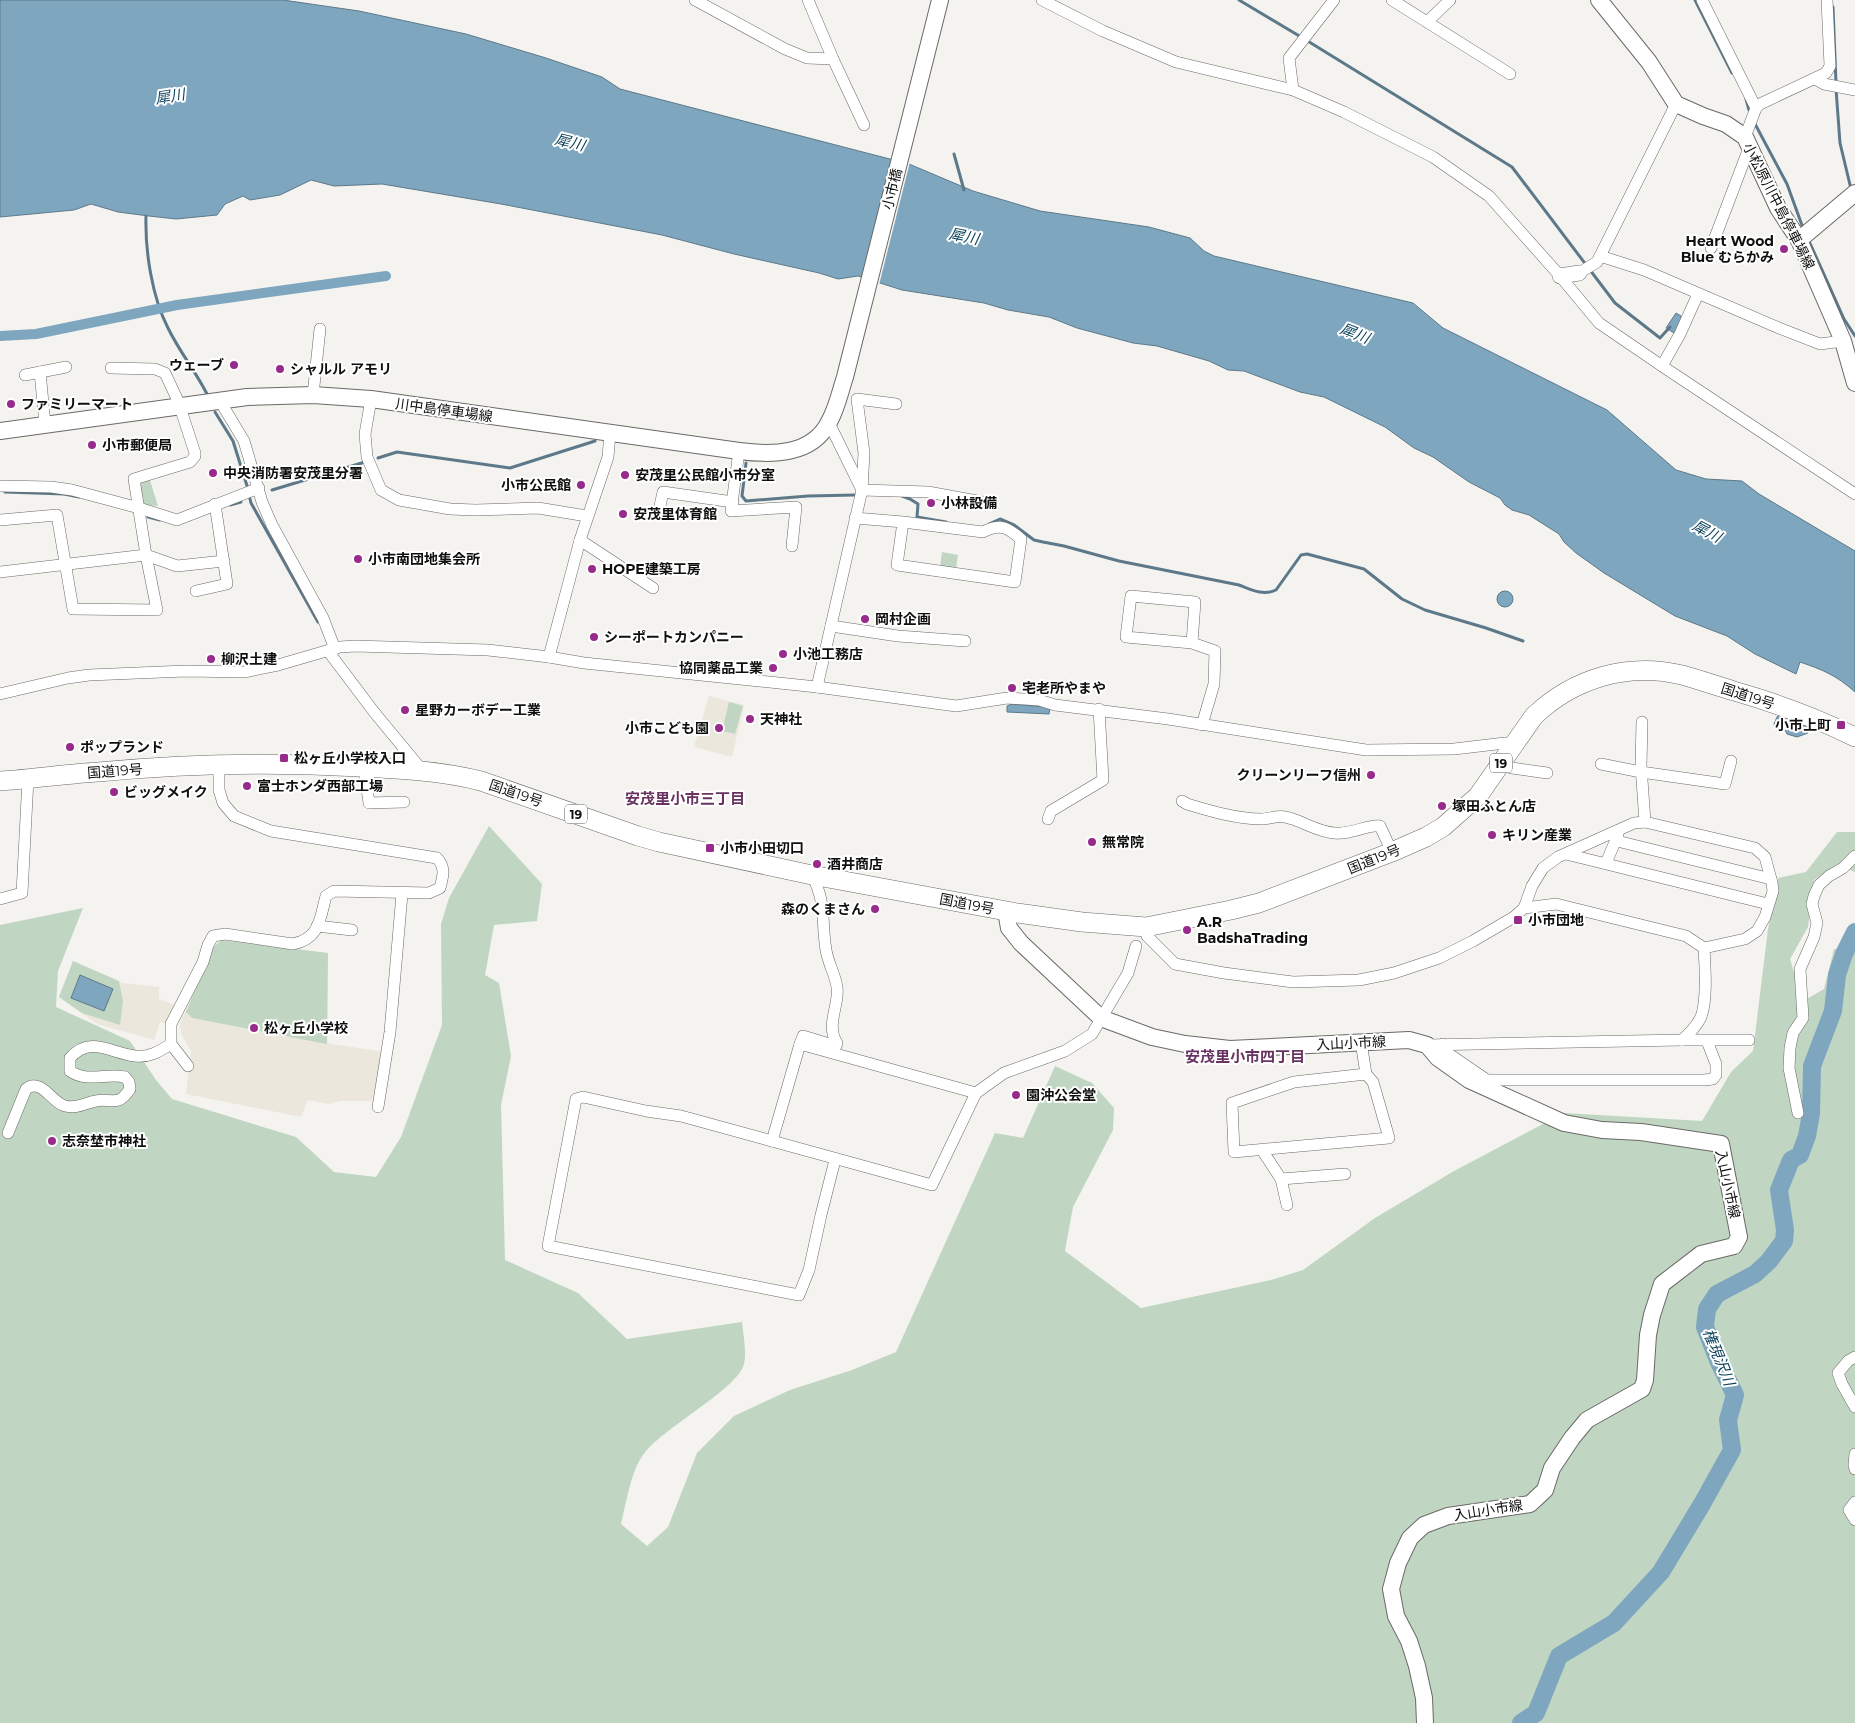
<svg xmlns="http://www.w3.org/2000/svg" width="1855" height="1723" viewBox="0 0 1855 1723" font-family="Montserrat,'Noto Sans JP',sans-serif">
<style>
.built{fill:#ebe7dd}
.green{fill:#c0d6c2}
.water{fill:#7ea6be;stroke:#5d7989}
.pier{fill:#f4f3f0}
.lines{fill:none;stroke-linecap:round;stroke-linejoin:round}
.stream{stroke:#5d7989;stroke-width:3}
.canal{stroke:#7ea6be;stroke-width:10}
.river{stroke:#7ea6be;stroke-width:18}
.minor-casing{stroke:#6a6967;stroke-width:12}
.tertiary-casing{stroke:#6a6967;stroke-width:16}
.secondary-casing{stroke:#6a6967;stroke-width:18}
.trunk-casing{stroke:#6a6967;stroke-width:20}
.minor{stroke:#fff;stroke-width:11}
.tertiary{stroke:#fff;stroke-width:15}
.secondary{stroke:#fff;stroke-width:16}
.trunk{stroke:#fff;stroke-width:19}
.poi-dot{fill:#972a8b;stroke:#fff;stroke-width:2}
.labels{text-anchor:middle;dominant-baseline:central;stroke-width:4;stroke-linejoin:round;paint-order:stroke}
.shield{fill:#fff;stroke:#575756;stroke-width:1}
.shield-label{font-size:12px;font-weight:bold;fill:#0f0f0e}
.street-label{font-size:14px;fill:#0f0f0e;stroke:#fff}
.poi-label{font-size:14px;font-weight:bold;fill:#0f0f0e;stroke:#fff;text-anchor:start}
.water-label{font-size:15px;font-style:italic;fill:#0d435c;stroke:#fff}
.neighbourhood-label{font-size:15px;font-weight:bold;fill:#693361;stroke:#fff}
</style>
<rect width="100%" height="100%" fill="#f4f3f0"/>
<g class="built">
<path d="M709,696l35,9 -12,52 -38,-10z"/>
<path d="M221,940l107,13 -1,90 57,9 -12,49h-31l-12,3 -21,-4 -7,17 -115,-23 5,-43 -10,-17 -1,-11 33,-75z"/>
<path d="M73,961l49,22 37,4v12l16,6 -7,19 -8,-2 -6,18 -57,-16 -38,-27z"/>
</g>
<g class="green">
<path d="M149,477l9,29 -13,-1 -3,-4 -3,-15 5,-7z"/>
<path d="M942,552l16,3 -2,14 -16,-2z"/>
<path d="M729,702l14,4 -8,28 -13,-3z"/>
<path d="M489,826l53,58 -5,37 -43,4 -9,50 14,8 12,73 -10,49 4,155 73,33 49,46 115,-17c1,11 5,31 2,42 -6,25 -82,64 -101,91 -12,16 -17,49 -22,69l26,22 21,-19 29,-74 37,-37 56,-26 62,-20 44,-18 99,-219 28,5 32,-72 37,17 22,25 -1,22 -40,77 -8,44 76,57 130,-28 32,-10 72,-52 79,-47 110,-58 138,8 29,-49 22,-21 15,-122 10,-51 28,-6 31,-40h18v40l-18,-8 -23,16 -6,47 -18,32 13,42 21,-12 10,-40 21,4v770h-1855v-798l83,-17 -25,63 -2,36 74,34 26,39 16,19 124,38 38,35 42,5 25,-40 41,-112 -1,-101 8,-26z"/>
<path d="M221,940l107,13 -1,91 -135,-26 -6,-6 27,-64z"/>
<path d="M73,961l46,20 4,20 -3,24 -38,-12 -23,-16z"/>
</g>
<g class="water">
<path d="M0,0h283l76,11 107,23 80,24 56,19 18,12 289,75 64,27 67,20 109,16 41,11 14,13 10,5 199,47 30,25 164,82 69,60 30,9 36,2 17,13 96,57v141c-19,-17 -32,-22 -55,-30l-4,12 -41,-20 -28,-18 -52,-20 -71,-43 -28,-20 -12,-11 -5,-8 -30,-19 -17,-5 -7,-5 -5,-7 -31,-16 -36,-25 -19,-9 -29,-21 -61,-30 -24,-5 -56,-21 -16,-1 -19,-9 -52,-15 -24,-3 -56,-15 -28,-11 -41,-7 -24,-7 -82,-13 -44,-14 -20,3 -19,-6 -85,-19 -72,-19 -161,-31 -119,-20 -48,2 -23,-6 -31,15 -30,5 -7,-4 -18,8 -8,11 -41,4 -27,-3 -31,-4 -27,-8 -17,6 -74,7z"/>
<path d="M1676,313l5,3 1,5 -8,12 -8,-5z"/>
<circle cx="1505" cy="599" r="8"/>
<path d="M1012,704l33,3 5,2 -1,5 -42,-2v-6z"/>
<path d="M1781,713l26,11 1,9 -11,4 -10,-3 -2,-4 -9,-1 -2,-5 3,-7z"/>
<path d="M80,975l33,14 -9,22 -33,-13z"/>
</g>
<path class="pier" d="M896,159l14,3 -31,123 -14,-4z"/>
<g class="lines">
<g class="stream">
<path d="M1239,0l62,37"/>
<path d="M1695,0l37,73"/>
<path d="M1833,7l3,76"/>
<path d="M1306,40l206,127 103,136 45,35 10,-11"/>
<path d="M1836,89l4,54 11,46"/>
<path d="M1746,99l3,11"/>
<path d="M1754,122l33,62 16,44"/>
<path d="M954,154l10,36"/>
<path d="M146,216c-1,35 6,81 22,112 11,23 28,44 39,66"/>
<path d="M1809,241l35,78 11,17"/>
<path d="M215,412l18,29 15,48"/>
<path d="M378,458l19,-6 113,16 85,-27"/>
<path d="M746,463l-4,33 4,5 62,-5 47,-1"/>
<path d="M272,490l93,-28"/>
<path d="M5,492l59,2 15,3"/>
<path d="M249,495l2,8 67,119"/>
<path d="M902,496l8,3 8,5 -1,13 29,5"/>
<path d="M230,505l11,-3"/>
<path d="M148,517l12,3"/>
<path d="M989,524l11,-5 14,6 20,15 9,2 21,4 55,15 120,24c13,5 24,11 37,5l25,-35 6,-1 57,15 38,30 23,11 61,18 37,13"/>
</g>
<path class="canal" d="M0,336l36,-2 141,-29 209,-29"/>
<path class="river" d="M1521,1723l15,-10 23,-57 55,-33 47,-51 41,-68 30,-54 -4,-30 7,-25 -17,-35 -13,-33 2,-18 10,-15 38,-20 14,-13 15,-20 1,-11 -6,-40 12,-30 9,-5 7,-19 4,-22 1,-48 21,-55 4,-36 7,-21 11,-22"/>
<defs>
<g id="minor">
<path d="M695,0l90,49 22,9 26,1"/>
<path d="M808,0l25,59 31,66"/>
<path d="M1042,0l61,31 73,31 117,28 51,22 89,45 56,39 71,80 39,47 69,47 187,124"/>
<path d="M1392,0l118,74"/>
<path d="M1702,0l54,108"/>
<path d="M1427,22l23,-22"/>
<path d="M1815,79l9,5 31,6"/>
<path d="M1293,90l-4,-32 45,-58"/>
<path d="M1745,137l11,-29 4,-4 66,-31 4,-7 -3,-66"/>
<path d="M1711,248l38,-100"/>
<path d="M1600,256l44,14 135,58 41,16 23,-3"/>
<path d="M1579,273l18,-11 79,-158"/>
<path d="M1662,366l18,-32 18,-40"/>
<path d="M40,372l5,52"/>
<path d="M25,375l41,-8"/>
<path d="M313,395l7,-66"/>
<path d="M371,399l-6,35 2,23 14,33 18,10 51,9 25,1 63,-2 49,8"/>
<path d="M220,401l24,40 18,61 10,23 51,93 12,31"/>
<path d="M896,404l-39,-5 7,54 -2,37 66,2 60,11"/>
<path d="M739,451l-8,60 65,-4 -4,39"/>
<path d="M0,486l51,1 21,3 67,18 38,12 82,-32"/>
<path d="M660,506l3,-14 70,10"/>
<path d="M855,518l48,4 80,10c17,-9 24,-5 38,7l-6,43 -118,-17 6,-43"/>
<path d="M0,520l57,-5 16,94 84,1 -11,-55"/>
<path d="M580,540l73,48"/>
<path d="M146,555l31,11 47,-5"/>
<path d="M0,572l146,-17 -12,-76 56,-17 5,-6v-3l-17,-52 -13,-28 -10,-4 -44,-1"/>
<path d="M196,591l31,-7 -12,-80"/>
<path d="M831,626l67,10 67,5"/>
<path d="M1192,643l3,-41 -64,-6 -5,41 66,6 23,8 -1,33 -12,41"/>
<path d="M328,651l46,61 43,52 2,7"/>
<path d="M549,657l31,-117 28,-83 2,-24"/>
<path d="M817,687l45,-197 -33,-67"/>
<path d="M0,694l68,-16 21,-3 97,-4 58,1 34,-7 62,-18 15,-1 133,4 61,7 35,6 233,24 139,19 51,-8 32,2 16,5 113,14 198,31 88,-1 51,-6 8,1"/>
<path d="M1642,722l-1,44 4,56"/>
<path d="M1501,764l11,4 35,5"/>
<path d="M1601,764l40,8 84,12 6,-23"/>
<path d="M364,767l5,36 35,-1"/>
<path d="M1182,801l5,3c23,7 50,15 75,15 7,0 16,-4 23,-2 17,3 31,15 50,16 15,2 34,-9 45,-7l12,26"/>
<path d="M1048,819l3,-8 52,-31 -4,-71"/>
<path d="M1617,841l154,38"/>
<path d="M1566,854l202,50"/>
<path d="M1606,863l12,-28"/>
<path d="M0,899l22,-6 6,-114"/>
<path d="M1524,908l8,-22 11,-18 15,-11 76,-34 11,-1 110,26 10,9 7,26 1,8 -8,26 -8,14 -12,8 -41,9"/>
<path d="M317,926l35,4"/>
<path d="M1146,927l1,9 28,28 49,9 69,9 66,-2 35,-7 45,-15 34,-17 41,-24 10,-9 32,-4 130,32 18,12c1,18 4,55 -4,71 -5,9 -11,15 -18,21l-255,5"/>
<path d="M1682,1040h67"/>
<path d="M1361,1042l5,32 7,8 16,56 -155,14 -2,-49 62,-21 72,-8"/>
<path d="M800,1044l3,-8 33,10 1,-3c-12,-18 3,-39 0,-56 -2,-13 -9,-24 -11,-37 -5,-30 1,-45 -14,-75"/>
<path d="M1443,1044l6,10 38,26h217l9,-1 3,-4v-11l-9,-23"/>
<path d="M188,1066l-17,-22v-20l32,-62 5,-17 5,-9 12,-2 68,10c27,-5 27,-26 33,-48l8,-5 95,2 11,-5c3,-12 6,-20 -3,-30l-166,-27 -37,-15 -11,-13 -4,-13v-25"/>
<path d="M378,1107l12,-75 12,-138"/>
<path d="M1798,1113l-9,-45 1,-20 3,-15 10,-15 -3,-49 14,-32 3,-14 -5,-19 2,-8 5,-11 10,-9 14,-8 12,-12"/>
<path d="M8,1133l18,-44c15,-12 26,14 39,17 12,3 20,-3 31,-5 7,-2 16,1 23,-1 5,-2 8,-7 11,-11l-1,-7 -4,-5c-19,-4 -38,6 -55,-6v-13c20,-23 41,-5 65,-2 14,2 25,-5 36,-12"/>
<path d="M772,1141l28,-97 176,49"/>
<path d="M1262,1150l19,29 64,-5"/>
<path d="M835,1160l-14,55 -12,55 -10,25 -251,-49 28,-147 7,-2 63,14 35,5 251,69 44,-92 28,-20 61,-22 27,-17 36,-61 8,-27"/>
<path d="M1281,1179l6,26"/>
<path d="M1855,1357l-7,4 -10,12 4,11 13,23"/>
<path d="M1855,1454l-1,11 1,4"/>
<path d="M1855,1502l-6,8 6,10"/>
</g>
<path id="tertiary" d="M1560,276l19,-3"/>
<g id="secondary">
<path d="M1599,0l50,62 27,42 27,12 23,8 19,13 33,71 21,32 44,101 12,42"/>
<path d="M1799,240l56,-47"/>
<path d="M0,431l247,-34 66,-2 58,4 368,52c32,4 73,5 90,-29 8,-14 11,-30 16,-45l95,-377"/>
<path d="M1006,911l3,17 12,15 80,75 51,19 33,7 45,5 179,-9 18,5 11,13 31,22 95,43 38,7 39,2 80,12 18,93 -5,9 -33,8 -39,30 -10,31 -4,20 -3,45 -3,9 -55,31 -15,18 -20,30 -7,22 -15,14 -82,12 -24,9 -14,13 -12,25 -7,26 5,27 13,25 8,25 7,32 1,25"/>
</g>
<path id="trunk" d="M0,781c33,-2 66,-7 98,-9 87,-8 175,-10 262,-5 41,2 82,4 121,14l157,55 21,6 153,33 205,38 65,9 64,5 85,-17 28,-7 133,-51 34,-15 17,-10 35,-31 56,-80c40,-38 94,-54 148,-41 18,5 35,11 52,16 42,12 82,27 121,46"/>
</defs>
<use href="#minor" class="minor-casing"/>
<use href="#tertiary" class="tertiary-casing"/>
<use href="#secondary" class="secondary-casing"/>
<use href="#trunk" class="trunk-casing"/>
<use href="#minor" class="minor"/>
<use href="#tertiary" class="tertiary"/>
<use href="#secondary" class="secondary"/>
<use href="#trunk" class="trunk"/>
</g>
<g class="poi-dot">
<circle cx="1784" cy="249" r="5"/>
<circle cx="234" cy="365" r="5"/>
<circle cx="280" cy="369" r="5"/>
<circle cx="11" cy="404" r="5"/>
<circle cx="92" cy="445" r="5"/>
<circle cx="213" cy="473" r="5"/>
<circle cx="625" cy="475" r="5"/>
<circle cx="581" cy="485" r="5"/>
<circle cx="931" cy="503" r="5"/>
<circle cx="623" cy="514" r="5"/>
<circle cx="358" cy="559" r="5"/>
<circle cx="592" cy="569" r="5"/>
<circle cx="865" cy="619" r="5"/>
<circle cx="594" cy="637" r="5"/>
<circle cx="783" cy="654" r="5"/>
<circle cx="211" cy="659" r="5"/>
<circle cx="773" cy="668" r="5"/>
<circle cx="1012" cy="688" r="5"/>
<circle cx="405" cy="710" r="5"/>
<circle cx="750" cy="719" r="5"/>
<rect x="1836" y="720" width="10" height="10" rx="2.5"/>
<circle cx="719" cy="728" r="5"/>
<circle cx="70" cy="747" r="5"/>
<rect x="279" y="753" width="10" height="10" rx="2.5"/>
<circle cx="1371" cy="775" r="5"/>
<circle cx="247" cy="786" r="5"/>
<circle cx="114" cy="792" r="5"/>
<circle cx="1442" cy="806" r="5"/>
<circle cx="1492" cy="835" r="5"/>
<circle cx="1092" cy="842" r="5"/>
<rect x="705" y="843" width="10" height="10" rx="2.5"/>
<circle cx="817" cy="864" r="5"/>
<circle cx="875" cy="909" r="5"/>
<rect x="1513" y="915" width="10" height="10" rx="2.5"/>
<circle cx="1187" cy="930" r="5"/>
<circle cx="254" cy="1028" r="5"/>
<circle cx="1016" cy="1095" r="5"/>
<circle cx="52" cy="1141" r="5"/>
</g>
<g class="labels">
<g class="shield">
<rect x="1490" y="753.5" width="22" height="19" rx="4"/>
<rect x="565" y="804.5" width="22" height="19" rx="4"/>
</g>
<g class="shield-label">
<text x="1501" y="763">19</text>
<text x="576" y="814">19</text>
</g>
<g class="street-label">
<text transform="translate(892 189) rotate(-76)">小市橋</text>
<text transform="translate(1779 206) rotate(63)">小松原川中島停車場線</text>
<text transform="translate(444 410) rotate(8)">川中島停車場線</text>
<text transform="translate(1748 696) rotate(18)">国道19号</text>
<text transform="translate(115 771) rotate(-4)">国道19号</text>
<text transform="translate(516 793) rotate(19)">国道19号</text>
<text transform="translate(1374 859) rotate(-22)">国道19号</text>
<text transform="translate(967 904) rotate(11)">国道19号</text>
<text transform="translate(1351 1043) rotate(-3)">入山小市線</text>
<text transform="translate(1728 1184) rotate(78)">入山小市線</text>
<text transform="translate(1488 1510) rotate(-9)">入山小市線</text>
</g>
<g class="poi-label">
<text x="1774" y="241" text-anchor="end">Heart Wood<tspan x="1774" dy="16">Blue むらかみ</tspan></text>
<text x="224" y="365" text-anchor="end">ウェーブ</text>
<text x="290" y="369">シャルル アモリ</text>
<text x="21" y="404">ファミリーマート</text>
<text x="102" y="445">小市郵便局</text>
<text x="223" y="473">中央消防署安茂里分署</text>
<text x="635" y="475">安茂里公民館小市分室</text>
<text x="571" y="485" text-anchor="end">小市公民館</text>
<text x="941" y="503">小林設備</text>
<text x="633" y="514">安茂里体育館</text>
<text x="368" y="559">小市南団地集会所</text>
<text x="602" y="569">HOPE建築工房</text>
<text x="875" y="619">岡村企画</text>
<text x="604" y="637">シーポートカンパニー</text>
<text x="793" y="654">小池工務店</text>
<text x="221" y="659">柳沢土建</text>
<text x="763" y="668" text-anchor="end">協同薬品工業</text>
<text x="1022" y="688">宅老所やまや</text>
<text x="415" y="710">星野カーボデー工業</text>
<text x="760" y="719">天神社</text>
<text x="1831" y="725" text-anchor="end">小市上町</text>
<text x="709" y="728" text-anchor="end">小市こども園</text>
<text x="80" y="747">ポップランド</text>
<text x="294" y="758">松ヶ丘小学校入口</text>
<text x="1361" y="775" text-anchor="end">クリーンリーフ信州</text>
<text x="257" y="786">富士ホンダ西部工場</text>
<text x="124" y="792">ビッグメイク</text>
<text x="1452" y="806">塚田ふとん店</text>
<text x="1502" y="835">キリン産業</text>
<text x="1102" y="842">無常院</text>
<text x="720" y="848">小市小田切口</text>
<text x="827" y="864">酒井商店</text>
<text x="865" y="909" text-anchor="end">森のくまさん</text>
<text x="1528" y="920">小市団地</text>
<text x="1197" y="922">A.R<tspan x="1197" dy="16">BadshaTrading</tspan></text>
<text x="264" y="1028">松ヶ丘小学校</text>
<text x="1026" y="1095">園沖公会堂</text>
<text x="62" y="1141">志奈埜市神社</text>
</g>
<g class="water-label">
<text transform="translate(170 96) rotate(-9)">犀川</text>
<text transform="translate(570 142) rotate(14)">犀川</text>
<text transform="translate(964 236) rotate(11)">犀川</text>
<text transform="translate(1355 333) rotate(21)">犀川</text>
<text transform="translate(1707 531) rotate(28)">犀川</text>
<text transform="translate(1719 1357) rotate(68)">権現沢川</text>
</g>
<g class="neighbourhood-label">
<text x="685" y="798">安茂里小市三丁目</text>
<text x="1245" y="1056">安茂里小市四丁目</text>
</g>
</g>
</svg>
